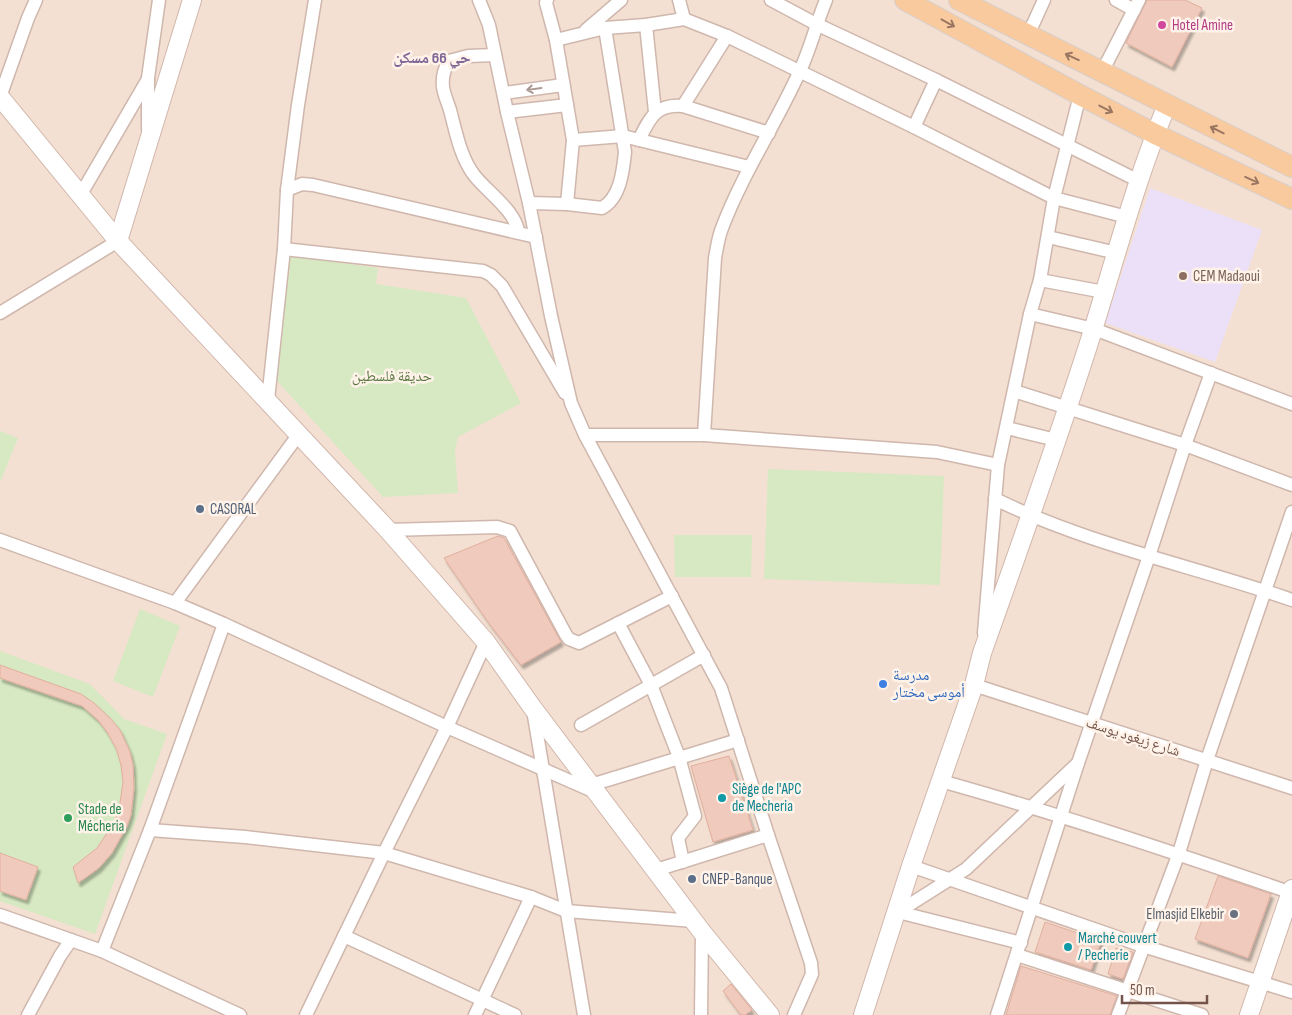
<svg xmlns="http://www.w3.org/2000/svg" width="1292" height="1015" viewBox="0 0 1292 1015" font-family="'Sofia Sans Condensed','Noto Naskh Arabic',sans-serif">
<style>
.residential{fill:#f3e0d2}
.education{fill:#ece0f8}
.green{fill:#d7e9c2}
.building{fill:#f0cabc;stroke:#e2ae9d;filter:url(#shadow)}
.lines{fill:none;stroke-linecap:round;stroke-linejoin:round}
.street-casing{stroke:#cfb7ad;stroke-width:15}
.secondary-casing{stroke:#d1b6ab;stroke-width:20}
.primary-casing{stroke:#d8cfcc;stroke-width:22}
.street{stroke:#fff;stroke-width:12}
.secondary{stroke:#fff;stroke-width:18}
.primary{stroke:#f9ca9d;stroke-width:20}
.oneway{stroke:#9b7763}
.oneway2{stroke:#ab9892}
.hotel-dot{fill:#d1479c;stroke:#fff3e9;stroke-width:2}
.education-dot{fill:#8d6e63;stroke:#fff3e9;stroke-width:2}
.service-dot{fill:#5c6f8a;stroke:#fff3e9;stroke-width:2}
.shop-dot{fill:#3f7fe0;stroke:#fff3e9;stroke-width:2}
.culture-dot{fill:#0f9aa8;stroke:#fff3e9;stroke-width:2}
.leisure-dot{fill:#2e9e5b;stroke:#fff3e9;stroke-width:2}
.worship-dot{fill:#6b7280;stroke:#fff3e9;stroke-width:2}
.labels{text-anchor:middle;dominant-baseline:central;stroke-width:5;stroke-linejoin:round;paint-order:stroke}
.hotel-label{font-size:15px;fill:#b23c85;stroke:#fff3e9;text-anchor:start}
.education-label{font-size:15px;fill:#785e54;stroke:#fff3e9;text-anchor:start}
.park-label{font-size:15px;fill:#5a7842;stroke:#fff3e9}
.service-label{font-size:15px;fill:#4e5e75;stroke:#fff3e9;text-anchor:start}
.shop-label{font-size:15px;fill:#366cbe;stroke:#fff3e9;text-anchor:start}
.street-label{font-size:15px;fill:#73534a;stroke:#fff3e9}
.culture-label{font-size:15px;fill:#0d838f;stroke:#fff3e9;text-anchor:start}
.leisure-label{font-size:15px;fill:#27864d;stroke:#fff3e9;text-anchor:start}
.worship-label{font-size:15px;fill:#5b616d;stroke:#fff3e9;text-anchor:end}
.neighbourhood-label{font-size:16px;font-weight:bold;fill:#7f6696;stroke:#fff3e9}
</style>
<defs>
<filter id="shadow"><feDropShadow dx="2.5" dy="4" stdDeviation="1" flood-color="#0004"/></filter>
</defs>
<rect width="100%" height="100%" fill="#fcefe3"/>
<rect class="residential" x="0" y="0" width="1292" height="1015"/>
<path class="education" d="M1150,188l112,42 -47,132 -110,-39z"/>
<g class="green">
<path d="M289,256l89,12 -2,16 90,14 55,105 -63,34 -3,14 3,42 -75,4 -106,-116z"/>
<path d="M0,431l18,7 -17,42 -1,-1z"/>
<path d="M768,469l176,7 -4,109 -176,-6z"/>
<path d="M674,535h78l-1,42h-76z"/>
<path d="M140,609l40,17 -27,71 -40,-16z"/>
<path d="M0,651l90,33 34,35 43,15 -72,200 -95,-33z"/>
</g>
<g class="building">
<path d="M1147,0h38l17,8 -30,59 -46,-24z"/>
<path d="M498,536l6,2 57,104 -40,23 -33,-43 -44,-64z"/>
<path d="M0,665l81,29 13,9 16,15 10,12 10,22 3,13 1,23 -3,27 -4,11 -15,27 -13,15 -21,15 -5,-16 24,-19 16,-24 6,-14 4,-28 -2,-17 -5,-17 -9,-16 -9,-12 -16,-14 -82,-28z"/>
<path d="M729,756l24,74 -40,12 -22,-76z"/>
<path d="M0,853l38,14 -12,33 -26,-9z"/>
<path d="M1218,876l53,18 -23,64 -53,-19z"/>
<path d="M1045,922l56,19 -10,29 -56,-18z"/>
<path d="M1116,948l17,4 -10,27 -15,-5z"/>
<path d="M1021,966l96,30 -7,19h-104z"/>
<path d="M731,984l21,26 -7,5h-4l-18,-24z"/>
</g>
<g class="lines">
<defs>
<g id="street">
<path d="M479,0l10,25 18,87 22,91 22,113 20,87 14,32 136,253 47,147 43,128 1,11 -18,41"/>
<path d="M547,0l-1,3 10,37 17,100 -6,64"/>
<path d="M679,0l5,19"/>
<path d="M771,0l45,24 120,56 203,101"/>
<path d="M1116,0l18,10"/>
<path d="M646,25l9,87"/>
<path d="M586,30l35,-30"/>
<path d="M1028,35l16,-35"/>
<path d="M556,40l49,-12 41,-3 38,-6 43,17 187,91 140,71 73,19"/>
<path d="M495,55l-27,1 -19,5c-5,8 -7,17 -6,26 1,8 5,16 7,23 6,22 10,46 24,65 13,17 42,36 44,57"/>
<path d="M1102,72l37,-72"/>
<path d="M504,93l59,-8"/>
<path d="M0,97l28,-79 8,-18"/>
<path d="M683,106l44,-70"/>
<path d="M507,112l60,-7"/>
<path d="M914,127l22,-47"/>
<path d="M148,129v-51l11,-78"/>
<path d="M573,140l50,-4 126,31"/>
<path d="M639,140c10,-21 17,-37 44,-34l86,27"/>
<path d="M287,190l11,-85 17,-105"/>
<path d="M81,194l67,-115"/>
<path d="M529,203l38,1 35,4c18,-10 21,-36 23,-56l-20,-124"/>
<path d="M1048,237l69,16"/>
<path d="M284,249l199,22 8,4 11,11 63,107"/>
<path d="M1040,280l64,12"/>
<path d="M0,313l118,-72"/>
<path d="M1030,314l64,15 198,75"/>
<path d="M1014,391l171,54 107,40"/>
<path d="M268,400l16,-151 3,-59 15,-6 11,1 223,52"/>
<path d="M1007,428l49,12"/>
<path d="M585,435h119l233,17 61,13"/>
<path d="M704,435l11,-177c2,-10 3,-20 7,-30 20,-53 52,-101 76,-153 12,-24 18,-51 28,-75"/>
<path d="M995,499c94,46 199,67 297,101"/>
<path d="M388,530l109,-3 13,4 56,104 3,4 10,4 93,-47"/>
<path d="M0,540l175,63 49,21 223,103 148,65"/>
<path d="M175,603l124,-169"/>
<path d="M618,623l33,62 28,72 16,59 -17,22 5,24"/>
<path d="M984,633l14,-168 32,-151 10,-34 14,-82 26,-103"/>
<path d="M974,685l318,103"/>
<path d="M533,710l51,305"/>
<path d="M581,725l123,-70"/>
<path d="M941,781c118,33 234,72 351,112"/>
<path d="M591,785l147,-45"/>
<path d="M150,830l95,7 139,16 147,44 35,14 128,10"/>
<path d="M911,866l232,80 149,46"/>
<path d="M656,870l112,-35"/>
<path d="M898,912l68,-43 112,-106"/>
<path d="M898,912l123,31"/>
<path d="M0,915l102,36 138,64"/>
<path d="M344,936l171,79"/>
<path d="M102,951l48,-121 74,-206"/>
<path d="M1017,955l185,60"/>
<path d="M28,1015l32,-59 11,-16"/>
<path d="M306,1015l78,-162 63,-126 39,-85"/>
<path d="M475,1015l56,-118"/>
<path d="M701,1015l1,-83"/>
<path d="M997,1015l81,-252 71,-207 36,-111 26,-72"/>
<path d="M1118,1015l61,-162 28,-93 85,-248"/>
</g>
<g id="secondary">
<path d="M0,97l118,144 270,289 98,112 46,65 170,225 68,83"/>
<path d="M118,241l74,-241"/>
<path d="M863,1015l48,-149 63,-181 8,-32c36,-101 72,-202 105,-304 26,-81 47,-165 80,-244"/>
<path d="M1249,1015l43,-126"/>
</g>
<g id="primary">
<path d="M905,0l175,95 75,39 137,65"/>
<path d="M959,0l333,167"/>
</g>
</defs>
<use href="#street" class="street-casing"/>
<use href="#secondary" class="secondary-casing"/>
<use href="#primary" class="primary-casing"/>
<use href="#street" class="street"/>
<use href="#secondary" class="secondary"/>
<use href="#primary" class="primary"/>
</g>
<defs><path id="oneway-shaft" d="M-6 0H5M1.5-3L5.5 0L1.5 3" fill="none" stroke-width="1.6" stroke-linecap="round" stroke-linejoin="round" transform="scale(1.25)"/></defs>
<g class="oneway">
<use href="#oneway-shaft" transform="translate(948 23) rotate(29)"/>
<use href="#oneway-shaft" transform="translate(1072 57) rotate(-155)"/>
<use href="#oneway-shaft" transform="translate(1106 109) rotate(27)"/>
<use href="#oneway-shaft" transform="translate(1217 130) rotate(-154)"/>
<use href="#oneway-shaft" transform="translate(1252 180) rotate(25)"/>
</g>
<use class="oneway2" href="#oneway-shaft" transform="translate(534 89) rotate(172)"/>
<circle class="hotel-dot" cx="1162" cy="25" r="5"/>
<circle class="education-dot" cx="1183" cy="276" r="5"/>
<g class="service-dot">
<circle cx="200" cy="509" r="5"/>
<circle cx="692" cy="879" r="5"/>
</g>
<circle class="shop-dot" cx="883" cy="684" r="5"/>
<g class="culture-dot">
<circle cx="722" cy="798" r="5"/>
<circle cx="1068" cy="947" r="5"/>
</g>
<circle class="leisure-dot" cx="68" cy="818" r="5"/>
<circle class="worship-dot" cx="1234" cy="914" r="5"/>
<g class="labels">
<g class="hotel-label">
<text x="1172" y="25">Hotel Amine</text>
</g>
<g class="education-label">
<text x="1193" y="276">CEM Madaoui</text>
</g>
<g class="park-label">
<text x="392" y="376">حديقة فلسطين</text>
</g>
<g class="service-label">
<text x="210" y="509">CASORAL</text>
<text x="702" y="879">CNEP-Banque</text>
</g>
<g class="shop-label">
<text x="893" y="675">مدرسة<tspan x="893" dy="17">أموسى مختار</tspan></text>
</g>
<g class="street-label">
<text transform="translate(1133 737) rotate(18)">شارع زيغود يوسف</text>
</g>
<g class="culture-label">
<text x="732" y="789">Siège de l'APC<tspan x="732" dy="17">de Mecheria</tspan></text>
<text x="1078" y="938">Marché couvert<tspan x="1078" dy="17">/ Pecherie</tspan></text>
</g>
<g class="leisure-label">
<text x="78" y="809">Stade de<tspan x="78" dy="17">Mécheria</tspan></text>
</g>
<g class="worship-label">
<text x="1224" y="914">Elmasjid Elkebir</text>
</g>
<g class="neighbourhood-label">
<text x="432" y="58">حي 66 مسكن</text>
</g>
</g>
<path d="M1122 995v8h85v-8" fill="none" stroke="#73534a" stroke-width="2.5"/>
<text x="1130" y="995" font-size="15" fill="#73534a" stroke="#fff3e9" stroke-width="4" paint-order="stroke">50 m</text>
</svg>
